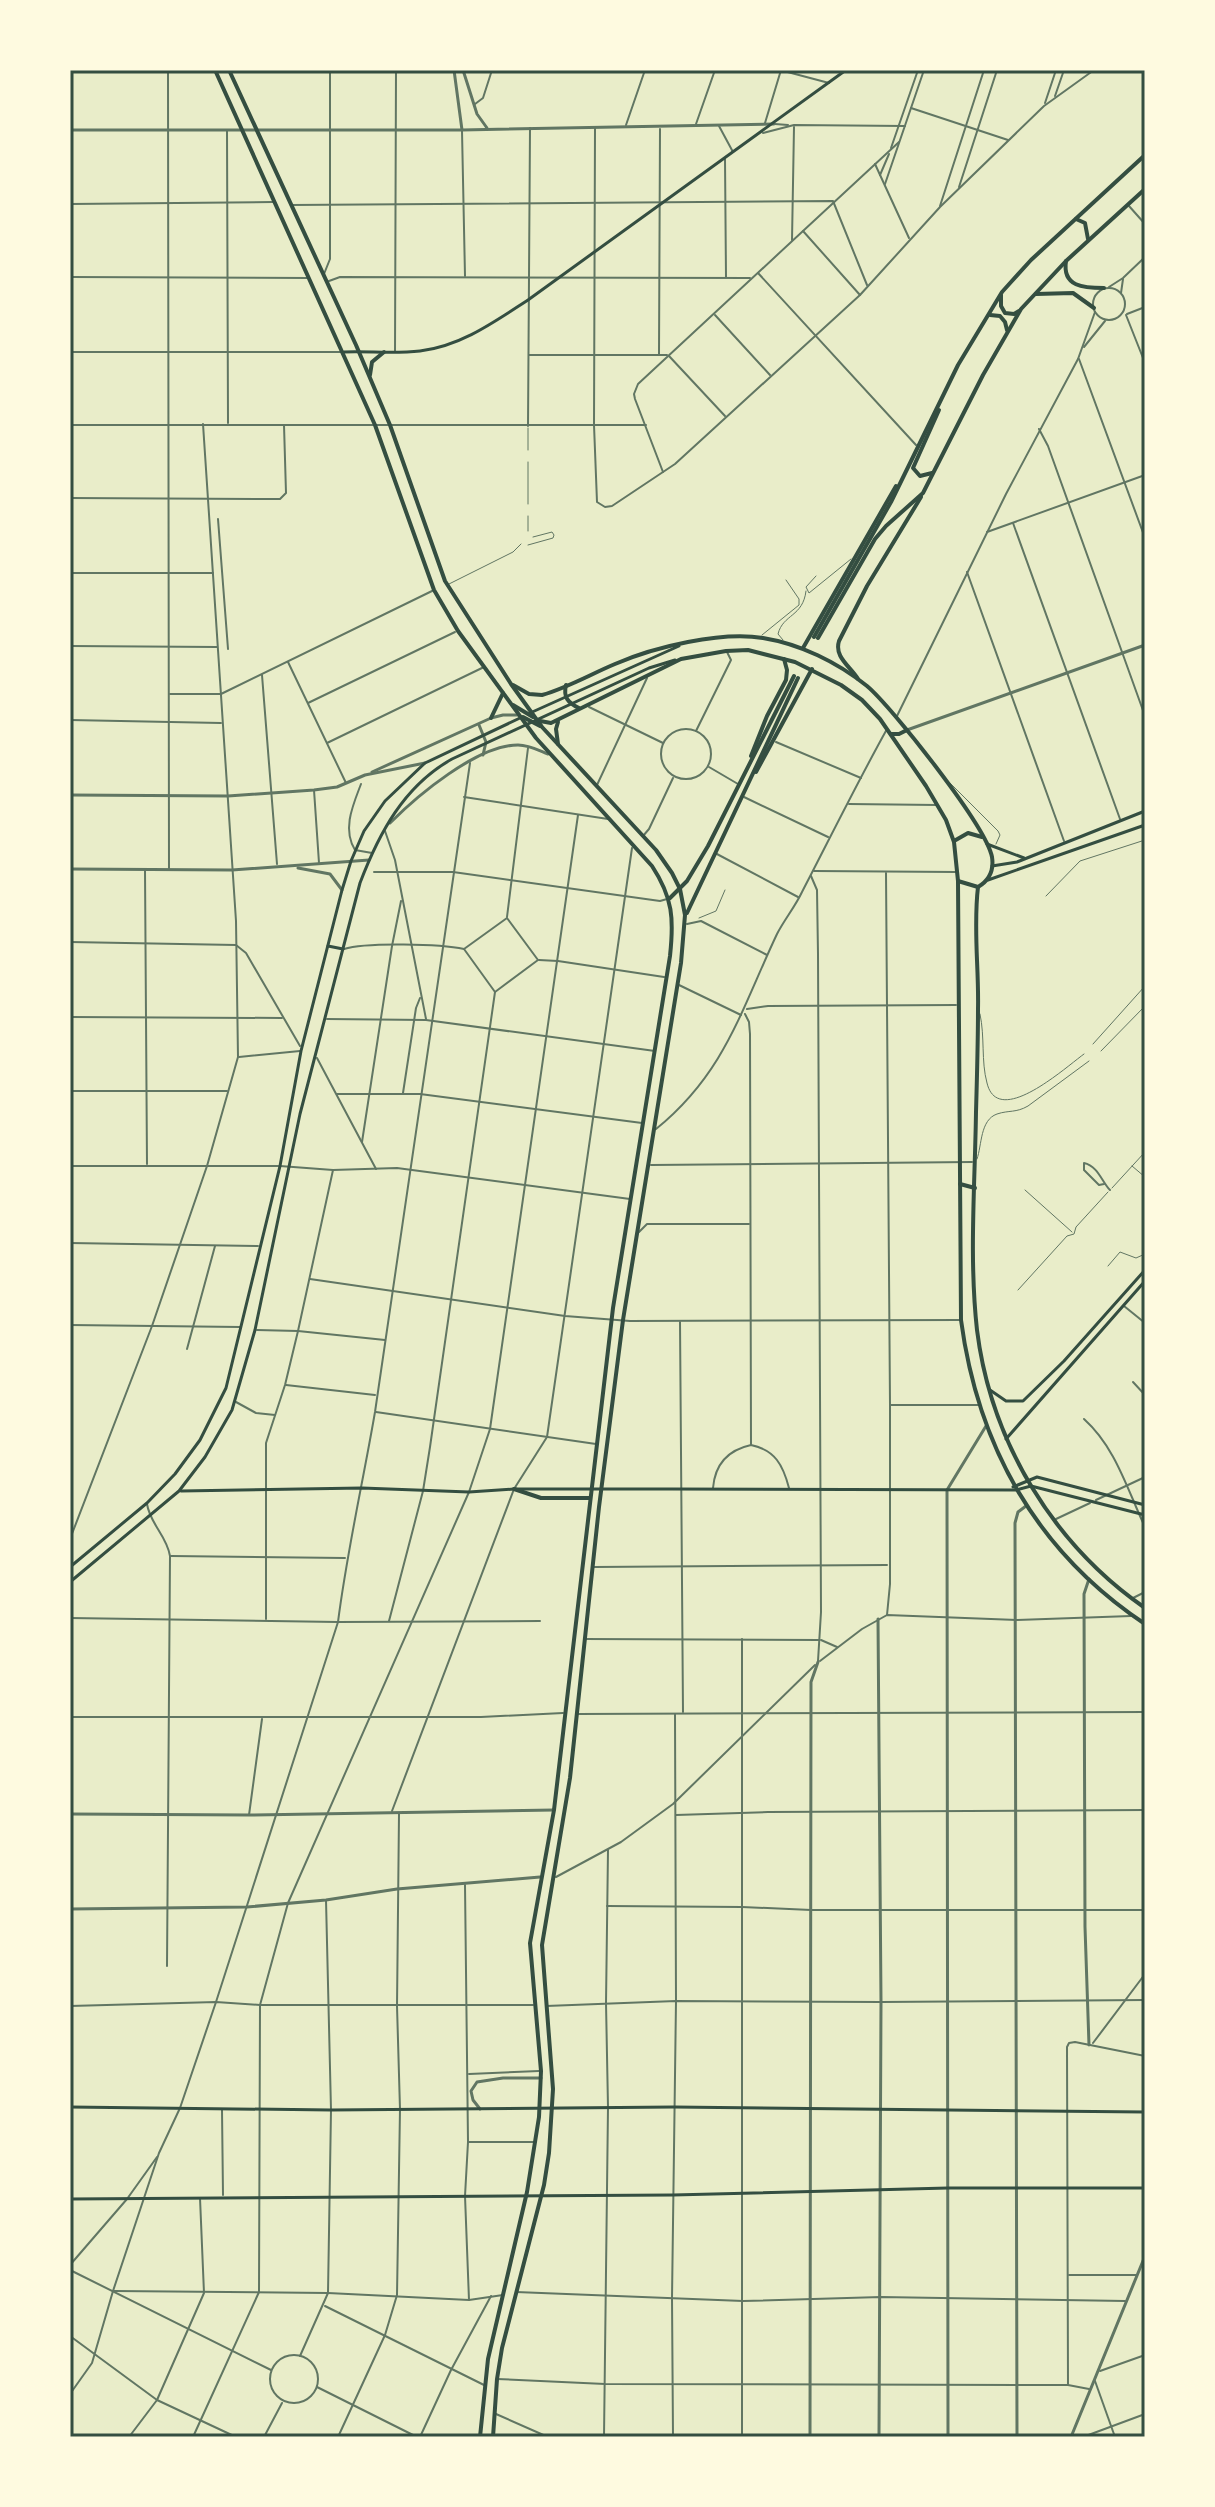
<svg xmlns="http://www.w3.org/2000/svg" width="1215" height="2507" viewBox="0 0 1215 2507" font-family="'Zilla Slab',serif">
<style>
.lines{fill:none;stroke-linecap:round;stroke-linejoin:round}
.service{stroke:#617663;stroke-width:1}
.pedestrian{stroke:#617663;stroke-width:2}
.minor{stroke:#617663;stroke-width:2}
.tertiary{stroke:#617663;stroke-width:3}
.secondary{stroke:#344e41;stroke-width:3}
.primary{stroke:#344e41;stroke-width:4}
.neatline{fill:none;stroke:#344e41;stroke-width:3}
</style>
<rect width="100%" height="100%" fill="#e9edc9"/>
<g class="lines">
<g class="service">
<path d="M528,428v22"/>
<path d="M528,504v-42"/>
<path d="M528,531v-15"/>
<path d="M528,545l25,-7 1,-3 -2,-3 -19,5"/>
<path d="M816,576l-10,11 3,6 42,-34"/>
<path d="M449,584l64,-32 8,-8"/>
<path d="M762,635l37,-30v-6l-13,-19"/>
<path d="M783,640l-5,-6c5,-20 25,-17 28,-43"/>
<path d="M950,783l48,48 2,4 -4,9"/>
<path d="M1046,896l34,-35 65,-21"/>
<path d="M699,918l17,-7 9,-21"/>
<path d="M980,1014c5,23 1,47 7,69 11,46 79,-16 97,-29"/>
<path d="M1093,1044l52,-58"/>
<path d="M1101,1051l44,-45"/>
<path d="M977,1159c5,-14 3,-39 20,-45 12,-4 19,-1 31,-8l61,-45"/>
<path d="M1132,1166l13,11"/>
<path d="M1112,1188l33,-36"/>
<path d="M1025,1190l47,42"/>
<path d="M1108,1266l12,-14 16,6 9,-4"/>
<path d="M1018,1290l49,-54 7,-2 2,-7 32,-35"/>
</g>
<path class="pedestrian" d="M218,519l10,130"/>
<g class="minor">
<path d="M168,70l1,799"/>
<path d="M780,70l49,13"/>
<path d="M1055,96l9,-26"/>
<path d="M1045,103l11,-33"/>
<path d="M475,104l8,-6 9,-28"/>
<path d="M911,108l97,32"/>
<path d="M765,123l16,-53"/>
<path d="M696,124l19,-54"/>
<path d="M775,124l13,1"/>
<path d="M626,125l19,-55"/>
<path d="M719,126l14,26"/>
<path d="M595,128l-1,297 3,77 8,5 7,-1 63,-42 185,-169 80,-88 104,-101 50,-36"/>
<path d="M227,130l1,293"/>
<path d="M462,131l3,145"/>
<path d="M763,133l31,-8 111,1"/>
<path d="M891,148l27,-78"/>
<path d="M725,159l1,118"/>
<path d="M875,164l34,74"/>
<path d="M880,175l9,-21"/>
<path d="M885,184l39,-114"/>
<path d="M959,187l38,-117"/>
<path d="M70,204l203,-2"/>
<path d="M291,205l542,-4 34,84"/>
<path d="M940,206l44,-136"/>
<path d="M1129,206l16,18"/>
<path d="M803,231l57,64"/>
<path d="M792,240l2,-113"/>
<path d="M758,273l158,172"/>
<path d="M324,274l6,-15v-189"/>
<path d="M70,277l239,1"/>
<path d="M329,281l11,-4 410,1"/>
<path d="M1109,287l14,-9 22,-21"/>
<circle cx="1109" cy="304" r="16"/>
<path d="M1121,293l2,-14"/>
<path d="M1127,314l18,-7"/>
<path d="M715,315l55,60"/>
<path d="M1126,315l19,48"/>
<path d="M1084,347l21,-26"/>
<path d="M70,352h272"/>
<path d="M395,352l1,-282"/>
<path d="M529,355h138"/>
<path d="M659,355l1,-226"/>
<path d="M669,356l56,60"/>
<path d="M1079,359l66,179"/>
<path d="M70,425h576"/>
<path d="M528,426l2,-298"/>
<path d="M1039,429l9,17 97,270"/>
<path d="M663,472l-28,-73 -1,-5 4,-10 261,-242"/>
<path d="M70,498l210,1 6,-6 -2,-68"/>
<path d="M1013,523l107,296"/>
<path d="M987,532l158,-57"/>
<path d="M967,572l97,269"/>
<path d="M70,573h143"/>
<path d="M70,646l147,1"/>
<path d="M288,662l58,121"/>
<path d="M262,675l15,189"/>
<path d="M170,694h51l211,-103"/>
<path d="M308,703l147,-71"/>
<path d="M589,707l74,36"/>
<path d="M897,716l109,-222 72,-135 17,-47"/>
<path d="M70,720l151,3"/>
<circle cx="686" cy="754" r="25"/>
<path d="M696,731l35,-71 -4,-8"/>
<path d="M776,742l85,36"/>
<path d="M327,743l157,-76"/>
<path d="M709,767l29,17"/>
<path d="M361,784c-8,21 -19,45 -6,66l17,3"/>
<path d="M597,785l50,-107"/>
<path d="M314,790l5,73"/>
<path d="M464,797l144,22"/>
<path d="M744,797l84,40"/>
<path d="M849,804l88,1"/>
<path d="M385,831l10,29 31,159"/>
<path d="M643,836l6,-7 24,-51"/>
<path d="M715,853l83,44"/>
<path d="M145,870l2,294"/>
<path d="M814,871l142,1"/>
<path d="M374,872h79l207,29 7,-2"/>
<path d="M886,873l4,532v179l-3,31"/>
<path d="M811,876l6,14 1,64 3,658 -3,49"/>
<path d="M507,917l21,-169"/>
<path d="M507,918l31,42 -43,32 -31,-43z"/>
<path d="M687,924l14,-3 66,34"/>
<path d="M70,942l166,3 10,8 54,93"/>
<path d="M344,949c22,-7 97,-5 120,0"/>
<path d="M539,960l19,1 106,16"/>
<path d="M679,985l62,30"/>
<path d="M747,1009l21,-3 188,-1"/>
<path d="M745,1014l4,8 1,12 1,411"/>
<path d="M70,1017l212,1"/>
<path d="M327,1019l99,1 229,31"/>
<path d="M239,1057l61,-6"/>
<path d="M317,1058l59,111"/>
<path d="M70,1091h157"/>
<path d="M403,1093l13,-85 4,-10"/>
<path d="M337,1094h83l222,29"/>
<path d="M656,1129c69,-56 85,-119 121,-195 7,-14 18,-27 25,-42 28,-54 55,-109 85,-163"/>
<path d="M362,1142l30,-196 9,-45"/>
<path d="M651,1165l321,-3"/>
<path d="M70,1166h210l53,4 64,-2 233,31"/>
<path d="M1104,1184l-5,1 -15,-15v-7c14,3 18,19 26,27"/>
<path d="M639,1232l8,-8h102"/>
<path d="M70,1243l188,3"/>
<path d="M310,1279l255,37 65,5 330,-1"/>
<path d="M1124,1306l21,17"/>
<path d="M680,1322l3,390"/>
<path d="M70,1325l170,2"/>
<path d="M257,1330l41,1 87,9"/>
<path d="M187,1349l28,-103"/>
<path d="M1133,1382l12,13"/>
<path d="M286,1385l89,10"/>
<path d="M236,1402l20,11 19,2"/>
<path d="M891,1405h88"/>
<path d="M376,1412l220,32"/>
<path d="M1084,1419c32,29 43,70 61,108"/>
<path d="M713,1488c2,-24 15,-38 38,-43 24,5 32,20 38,43"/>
<path d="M1096,1500l49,-23"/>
<path d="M147,1504c3,20 20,32 23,52l-3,410"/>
<path d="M1056,1519l34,-16"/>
<path d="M70,1539l82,-213 55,-160 31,-109 -2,-136 -33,-497"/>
<path d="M171,1556l174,2"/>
<path d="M594,1567l293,-2"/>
<path d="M1133,1598l12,-6"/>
<path d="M70,1618l268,4 202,-1"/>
<path d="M266,1619v-176l19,-58 13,-54 35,-161"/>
<path d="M389,1621l34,-130 7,-44 65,-455"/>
<path d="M585,1639l234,1"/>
<path d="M742,1639v798"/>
<path d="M821,1640l16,7"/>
<path d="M820,1661l42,-32 25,-14 130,5 114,-4"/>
<path d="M578,1714l567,-2"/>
<path d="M70,1717h411l82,-4"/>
<path d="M392,1811l122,-322 33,-52 85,-589"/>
<path d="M249,1815l13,-96"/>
<path d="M676,1815l92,-3 377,-2"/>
<path d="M556,1877l65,-35 52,-38 142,-139"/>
<path d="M465,1885l3,257 -3,54 4,104"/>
<path d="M607,1906l135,1 69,3h334"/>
<path d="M70,2006l146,-4 44,3h273"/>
<path d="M546,2006l130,-5 205,1 264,-2"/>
<path d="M1093,2043l52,-69"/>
<path d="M469,2074l70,-3"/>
<path d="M222,2110l1,85"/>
<path d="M469,2142h66"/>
<path d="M1144,2256l1,-197"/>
<path d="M70,2265l57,-66 30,-42"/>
<path d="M70,2270l201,100"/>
<path d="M1069,2275h68"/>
<path d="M114,2291l214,2 141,7 34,-5"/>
<path d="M516,2292l227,9 138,-4 244,4"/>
<path d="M325,2306l159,79"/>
<path d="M70,2336l87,64 79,37"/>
<circle cx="294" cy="2379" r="24"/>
<path d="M300,2356l28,-63 3,-183 -5,-210"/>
<path d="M1100,2371l45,-16"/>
<path d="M497,2379l108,5 463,1 21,4"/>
<path d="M1095,2381l20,56"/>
<path d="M1068,2384l-1,-337 2,-4 6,-1 70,14"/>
<path d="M317,2387l100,50"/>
<path d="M70,2394l22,-31 21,-72 46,-138 21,-45 36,-106 122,-380c9,-71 25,-140 37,-210l95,-649"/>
<path d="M496,2414l52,23"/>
<path d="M129,2437l28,-37 47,-107 -4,-95"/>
<path d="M193,2437l66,-145 1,-287 28,-102 181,-411 21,-63 88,-614"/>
<path d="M264,2437l18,-34"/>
<path d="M338,2437l47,-102 12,-40 3,-186 -3,-103 2,-192"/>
<path d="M420,2437l31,-67 40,-74"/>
<path d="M604,2437l4,-330 -2,-104 2,-153"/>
<path d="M673,2437l-1,-139 4,-297 -1,-287"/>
<path d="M1083,2437l62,-23"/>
</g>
<g class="tertiary">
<path d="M454,70l8,60"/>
<path d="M463,70l14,44 10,14"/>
<path d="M70,130h392l312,-6"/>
<path d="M479,725l7,17 -3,13"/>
<path d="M907,730l238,-85"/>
<path d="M372,772l119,-54 12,-3h16"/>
<path d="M70,795l158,1 86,-6 23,-3 28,-12 60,-12"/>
<path d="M390,823c27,-27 87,-78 128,-78 11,0 20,5 30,9"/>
<path d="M298,868l32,6 12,16"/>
<path d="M70,869l162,1 137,-10"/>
<path d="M1089,1579l-5,15 1,333 4,118"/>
<path d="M878,1619l3,383 -2,435"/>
<path d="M70,1814l179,1 305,-5"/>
<path d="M70,1909l177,-2 79,-7 71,-11 143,-12"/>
<path d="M480,2109l-7,-9 -2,-9 6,-9 26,-4h38"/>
<path d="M810,2437l1,-755 7,-20"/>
<path d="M948,2437l-1,-947 39,-64"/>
<path d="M1017,2437l-2,-914 3,-11 8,-6"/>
<path d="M1071,2437l74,-181"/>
</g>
<g class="secondary">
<path d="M344,352c25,-1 50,2 76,-1 41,-5 74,-29 108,-51l318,-230"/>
<path d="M530,713l149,-67"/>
<path d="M987,844l37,14"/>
<path d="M992,866l25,-4 128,-51"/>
<path d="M988,880l157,-55"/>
<path d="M328,946l15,3"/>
<path d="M990,1390l16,11h17l41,-40 81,-91"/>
<path d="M1006,1439l139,-158"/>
<path d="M1013,1487l24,-10 108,28"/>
<path d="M181,1491l181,-3 107,4 45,-3h158l344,1 15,-4 114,29"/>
<path d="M70,1567l77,-64 28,-29 25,-34 26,-52 54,-222 21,-115 41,-161 9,-29 13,-30 21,-30 40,-38 95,-45"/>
<path d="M70,1582l109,-91 26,-34 27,-47 23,-80 45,-216 60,-231c19,-50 44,-97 92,-124l197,-91 26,-8"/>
<path d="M70,2107l261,3 343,-3 471,5"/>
<path d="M70,2199l603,-4 275,-7h197"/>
</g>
<g class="primary">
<path d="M215,70l160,355 59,165 24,41 78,107 116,128c21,32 22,53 18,90l-57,352 -59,502 -24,133 11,128 -2,46 -12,75 -39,167 -8,78"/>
<path d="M229,70l127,275 34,80 55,156 66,103 31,43 114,123 16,23 8,16 5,26 -4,48 -58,357 -24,187 -29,271 -28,167 11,144 -4,64 -5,32 -42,163 -5,31 -4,58"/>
<path d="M1076,219l9,4 3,16"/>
<path d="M1066,261c-4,26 18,27 38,27"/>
<path d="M1036,294l37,-1 21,15"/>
<path d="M1001,295v11l4,7 9,1 5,-3"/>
<path d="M990,315l10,1 5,6 2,8"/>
<path d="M370,375l2,-13 12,-10"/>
<path d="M932,473l-12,3 -7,-8 26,-58"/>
<path d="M814,637l77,-135 67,-137 44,-73 29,-32 114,-105"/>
<path d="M818,638l57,-99 11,-13 37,-33 60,-118 38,-66 45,-48 79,-72"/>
<path d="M803,648l93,-162"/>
<path d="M858,679c-8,-13 -24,-22 -19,-38l28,-55 54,-89"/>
<path d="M513,685l16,9 13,1c25,-7 49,-21 73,-31 39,-17 106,-33 148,-26 37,6 74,24 104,48 25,21 119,140 125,171 2,13 -2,23 -14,30l-20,-6"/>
<path d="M566,685c-3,12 2,18 13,23"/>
<path d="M513,705l20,12"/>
<path d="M523,717l17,9"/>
<path d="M491,718l12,-25"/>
<path d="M540,721l11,2 130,-64 45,-8 22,-1 47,12 46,23 21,15 18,19 46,67 20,34 8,22 4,39 3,439c17,127 76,232 184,304"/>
<path d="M558,722l-2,7 2,15"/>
<path d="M891,734h8l8,-4"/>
<path d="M751,756l16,-40 19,-36 1,-10 -3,-11"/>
<path d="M756,772l56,-103"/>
<path d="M954,841l14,-8 14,4"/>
<path d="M978,887c-5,41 1,81 0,122 0,34 -1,68 -2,103 -1,72 -7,146 1,218 14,112 76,214 168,278"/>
<path d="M670,898l17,-17 21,-35 86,-170"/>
<path d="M687,913l111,-235"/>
<path d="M960,1184l15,4"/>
<path d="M514,1489l27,9h48"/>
</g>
</g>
<rect width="1215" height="2507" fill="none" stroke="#fefae0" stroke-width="144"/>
<rect x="72" y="72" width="1071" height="2363" class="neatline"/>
</svg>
